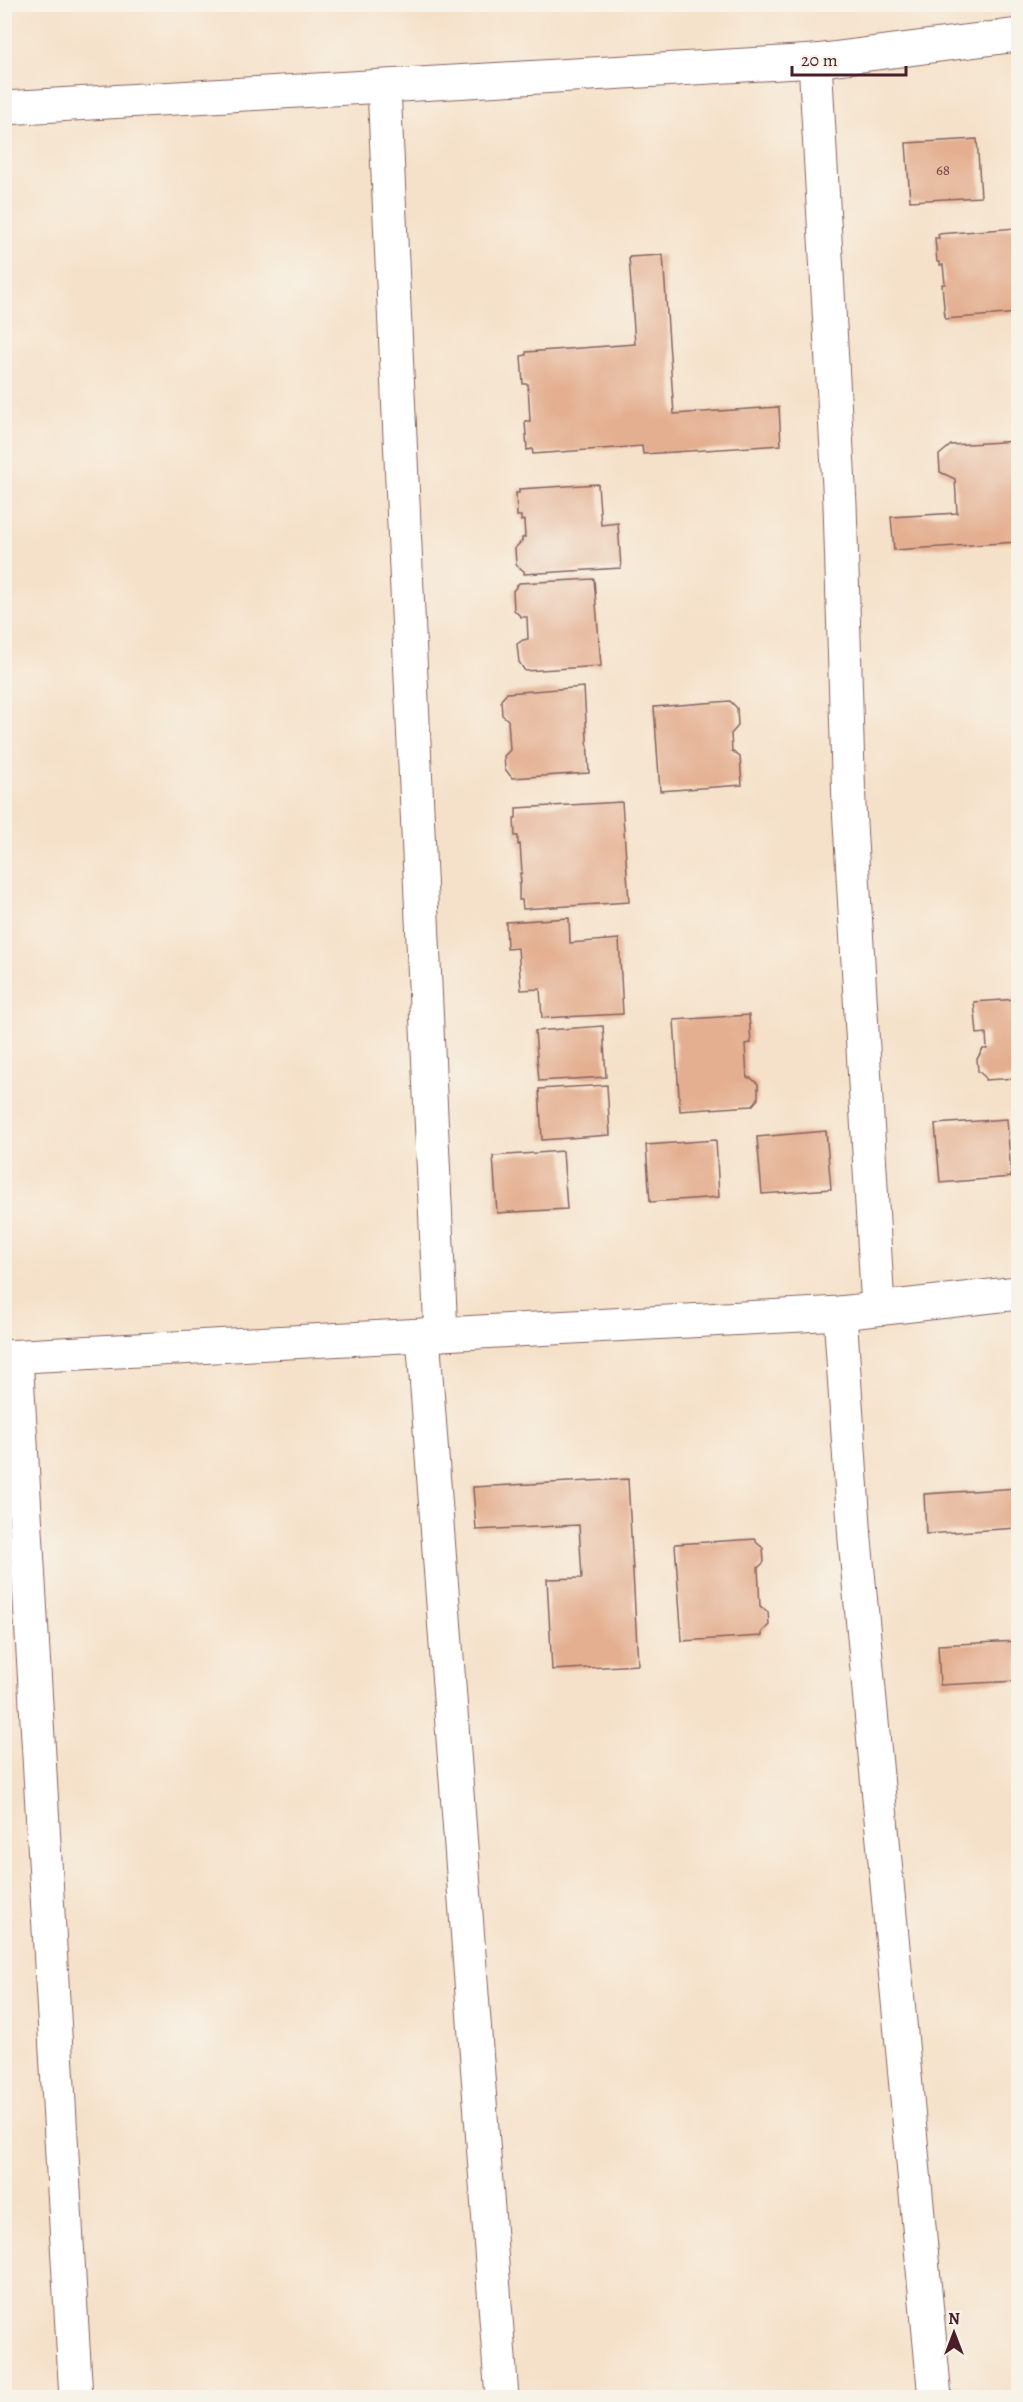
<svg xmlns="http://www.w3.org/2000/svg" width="1023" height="2402" viewBox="0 0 1023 2402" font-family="Alegreya,serif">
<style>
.building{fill:#e4af90}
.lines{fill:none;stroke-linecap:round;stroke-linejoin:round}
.minor-casing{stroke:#866362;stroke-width:35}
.minor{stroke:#fff;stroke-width:33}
.labels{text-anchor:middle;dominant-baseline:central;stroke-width:4.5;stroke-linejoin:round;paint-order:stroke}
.number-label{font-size:15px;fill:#704344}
</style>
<rect width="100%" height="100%" fill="#f7f3e8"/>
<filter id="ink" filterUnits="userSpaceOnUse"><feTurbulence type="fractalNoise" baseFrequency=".0167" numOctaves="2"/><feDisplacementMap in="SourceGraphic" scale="12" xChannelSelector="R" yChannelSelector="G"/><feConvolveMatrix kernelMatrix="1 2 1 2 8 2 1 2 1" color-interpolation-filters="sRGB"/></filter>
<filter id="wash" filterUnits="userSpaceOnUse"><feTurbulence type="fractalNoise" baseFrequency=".008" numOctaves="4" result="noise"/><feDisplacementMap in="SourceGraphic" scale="24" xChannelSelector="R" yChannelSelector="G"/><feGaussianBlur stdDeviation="1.35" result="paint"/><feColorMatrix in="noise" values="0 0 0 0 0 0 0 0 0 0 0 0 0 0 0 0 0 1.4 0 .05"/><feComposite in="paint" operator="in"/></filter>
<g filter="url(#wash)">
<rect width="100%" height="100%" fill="#f5e1c9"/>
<g id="blocks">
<g class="building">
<path d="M977,139l4,58 -71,4 -4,-58z"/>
<path d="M1017,228l1,85 -73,6 -3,-35h3l-2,-19h-3v-3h-3l-2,-24h4l-1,-4z"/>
<path d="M663,255l11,159 105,-7 2,38 -138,9 -1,-8 -109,8 -1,-5 -5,1 -2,-29h5l-2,-37h-5l-2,-28 5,-1v-3l109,-8 -6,-87z"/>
<path d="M1018,441v101l-124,8 -3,-33 66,-4 -2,-34 -15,-7 -1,-17 12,-10z"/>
<path d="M598,484l3,41 17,-2 3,45 -97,6v-3l-8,-6 -1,-17 7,-7v-3l3,-1 -1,-17 -3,1v-5h-4l-1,-23h3v-4z"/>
<path d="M594,579l7,87 -76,5 -6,-9 -2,-18 6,-4 5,-1 -1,-22h-6l-7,-7 -1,-19 6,-8z"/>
<path d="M584,687l5,86 -77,5 -7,-9 -1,-13 6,-6 -2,-30 -6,-5 -1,-15 6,-7z"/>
<path d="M730,701l7,7 1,18 -7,8 1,17 8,6 2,28 -82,6 -6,-84z"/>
<path d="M622,802l7,100 -106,7 -1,-9h-3v-17h2l-1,-10h2l-2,-29 -2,1v-9h-3l-1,-18h2v-10z"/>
<path d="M569,918l1,25 49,-4 4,75 -81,4 -2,-29 -19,1 -3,-42 -11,1 -1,-27z"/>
<path d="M1018,999v79l-33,2v-3l-7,-6 -1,-12 6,-10h4l-1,-16 -9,1 -3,-32z"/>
<path d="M749,1015l2,28 -6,1 2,34h4l7,6v15l-6,7 -72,5 -6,-91z"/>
<path d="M603,1026l3,51 -67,4 -4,-50z"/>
<path d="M607,1085l3,50 -68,5 -3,-51z"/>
<path d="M1007,1119l4,58 -71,6 -5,-59z"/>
<path d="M826,1131l5,58 -69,5 -5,-57z"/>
<path d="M716,1140l3,57 -69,5 -4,-57z"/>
<path d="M563,1151l4,58 -70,4 -4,-57z"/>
<path d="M628,1479l10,186 -86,5 -5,-91 35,-1 -3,-53 -103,5 -3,-43z"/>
<path d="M1018,1488v40l-92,6 -2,-40z"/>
<path d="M756,1539v3l7,6 1,14 -6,6 2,38 8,6 1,13 -7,7v4l-80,5 -7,-97z"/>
<path d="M1018,1641v40l-78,4 -2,-40z"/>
<path d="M4,1978h2l2,24 -4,1z"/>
</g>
</g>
</g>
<g filter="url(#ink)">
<use href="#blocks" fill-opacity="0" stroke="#866362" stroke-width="1.5"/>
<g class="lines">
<defs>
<g id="minor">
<path d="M815,61l25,443 9,302 29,502"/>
<path d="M384,87l57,1247"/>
<path d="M4,108l811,-47 203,-26"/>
<path d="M840,1313l15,227 80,858"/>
<path d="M423,1335l79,1063"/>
<path d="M4,1357l836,-44 178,-20"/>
<path d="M16,1357l60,1041"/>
</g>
</defs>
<use href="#minor" class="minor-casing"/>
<use href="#minor" class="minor"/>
</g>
</g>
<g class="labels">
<g class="number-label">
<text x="943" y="170">68</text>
</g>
</g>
<rect width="1023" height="2402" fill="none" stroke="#f7f3e8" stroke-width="24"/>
<g transform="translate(954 2333)" stroke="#f7f3e8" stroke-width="4.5" paint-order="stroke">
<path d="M0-4.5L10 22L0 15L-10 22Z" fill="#4a1f2b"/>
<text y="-9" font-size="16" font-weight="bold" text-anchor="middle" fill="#4a1f2b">N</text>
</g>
<path d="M792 66v9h114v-9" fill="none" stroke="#4a1f2b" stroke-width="3"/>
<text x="801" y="66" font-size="18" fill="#4a1f2b" stroke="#f7f3e8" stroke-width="4.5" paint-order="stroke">20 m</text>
</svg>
